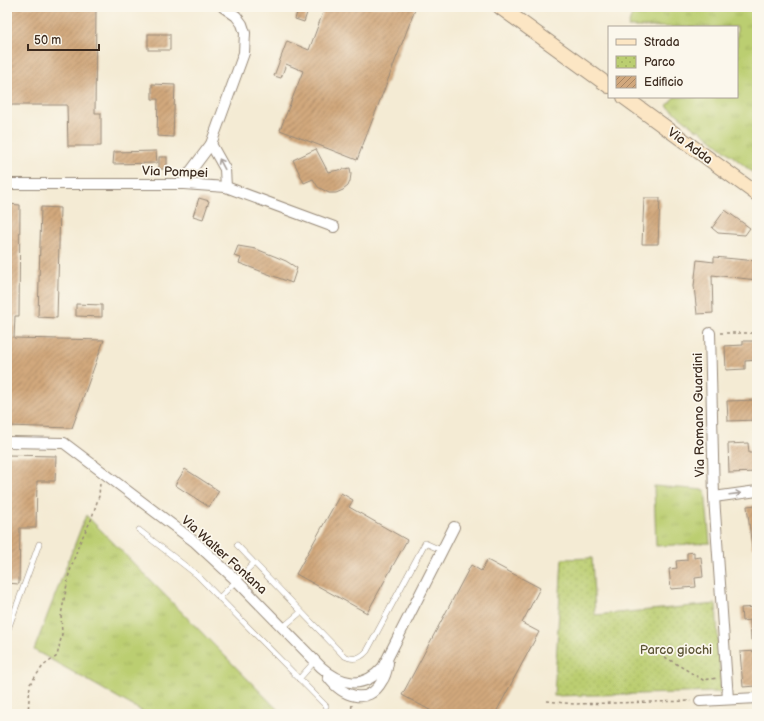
<svg xmlns="http://www.w3.org/2000/svg" width="764" height="721" viewBox="0 0 764 721" font-family="'Balsamiq Sans',sans-serif">
<style>
.grass{fill:url(#grass-tufts);stroke:#7b7c48}
.park{fill:url(#park-dots);stroke:#7b7c48}
.building{fill:url(#building-hatch)}
.lines{fill:none;stroke-linecap:round;stroke-linejoin:round}
.lane-casing{stroke:#988a79;stroke-width:6}
.street-casing{stroke:#988a79;stroke-width:12}
.secondary-casing{stroke:#988a79;stroke-width:16}
.path{stroke:#988a79;stroke-width:1.5;stroke-dasharray:3 3;stroke-linecap:butt}
.lane{stroke:#fff;stroke-width:5}
.street{stroke:#fff;stroke-width:10}
.secondary{stroke:#fce6c4;stroke-width:14}
.oneway{stroke:#a79f9a}
.labels{text-anchor:middle;dominant-baseline:central;stroke-width:3.5;stroke-linejoin:round;paint-order:stroke}
.street-label{font-size:13px;fill:#3b2a1e;stroke:#fbf7ec}
.park-label{font-size:13px;fill:#5b5333;stroke:#fbf7ec}
</style>
<defs>
<pattern id="grass-tufts" width="24" height="20" patternUnits="userSpaceOnUse"><rect width="24" height="20" fill="#bbce71"/><path d="M3 7l-1-3M5 7V3M7 7l1-3M15 17l-1-3M17 17v-4M19 17l1-3" fill="none" stroke="#a2b161"/></pattern>
<pattern id="park-dots" width="8" height="8" patternUnits="userSpaceOnUse"><rect width="8" height="8" fill="#bbce71"/><path d="M2 2h.1M6 6h.1" fill="none" stroke="#a2b161" stroke-width="1.8" stroke-linecap="round"/></pattern>
<pattern id="building-hatch" width="6" height="6" patternUnits="userSpaceOnUse"><rect width="6" height="6" fill="#d1a87d"/><path d="M-1 1l2-2M0 6l6-6M5 7l2-2" fill="none" stroke="#ab8966"/></pattern>
</defs>
<rect width="100%" height="100%" fill="#fbf7ec"/>
<filter id="ink" filterUnits="userSpaceOnUse"><feTurbulence type="fractalNoise" baseFrequency=".025" numOctaves="2"/><feDisplacementMap in="SourceGraphic" scale="8" xChannelSelector="R" yChannelSelector="G"/><feConvolveMatrix kernelMatrix="1 2 1 2 8 2 1 2 1" color-interpolation-filters="sRGB"/></filter>
<filter id="wash" filterUnits="userSpaceOnUse"><feTurbulence type="fractalNoise" baseFrequency=".012" numOctaves="4" result="noise"/><feDisplacementMap in="SourceGraphic" scale="16" xChannelSelector="R" yChannelSelector="G"/><feGaussianBlur stdDeviation="0.9" result="paint"/><feColorMatrix in="noise" values="0 0 0 0 0 0 0 0 0 0 0 0 0 0 0 0 0 1.4 0 .05"/><feComposite in="paint" operator="in"/></filter>
<g filter="url(#wash)">
<rect width="100%" height="100%" fill="#f4ebd4"/>
<g class="grass">
<path d="M634,7h123v169l-57,-46h-3l-30,-24 7,-9h63v-70h-109z"/>
<path d="M654,486l51,4 5,53 -54,3z"/>
<path d="M86,515l196,199h-135l-113,-64z"/>
</g>
<path class="park" d="M592,558l3,57 121,-11 5,88 -167,4 8,-137z"/>
<g id="blocks">
<g class="building">
<path d="M8,7h88l-1,106h6v33h-33l-1,-41h-59z"/>
<path d="M299,7h10l-5,15 -9,-3z"/>
<path d="M325,7h91l-59,153 -77,-30 23,-59 -17,-7 -5,14 -7,-2 13,-35 22,9z"/>
<rect x="148" y="34" width="22" height="16"/>
<path d="M152,84l23,1 -2,52 -16,-1 1,-37h-6z"/>
<path d="M316,149l12,23 22,-4 1,6 -1,7 -2,5 -5,4 -7,3h-7l-11,-6 -5,-8 -9,4 -11,-23z"/>
<path d="M156,151l1,12 -44,1 1,-12z"/>
<rect x="159" y="157" width="8" height="12"/>
<path d="M199,198l10,3 -6,18 -10,-3z"/>
<path d="M644,198h16l-2,46h-16z"/>
<path d="M7,204l13,1 -1,111h-4l-1,22 90,2 -32,88 -65,-2z"/>
<path d="M41,207l19,1 -3,110 -19,-1z"/>
<path d="M725,210l25,18 -5,7 -27,-2 -6,-5z"/>
<path d="M238,246l18,3 18,7 12,5 11,7 -5,15 -53,-20 2,-5 -7,-2z"/>
<path d="M714,257l43,4v19l-45,-5 1,38 -16,1 -3,-28 3,-26 17,2z"/>
<path d="M76,304l26,1v12l-26,-1z"/>
<path d="M743,341h14v19l-12,1v8l-19,1 -1,-24 18,-1z"/>
<path d="M757,400v20l-29,1 -1,-20z"/>
<path d="M748,443l1,10h8v19l-28,1 -1,-29z"/>
<path d="M7,455l49,1 -1,25h-18l-1,47h-16l-1,56 -12,-1z"/>
<path d="M185,469l34,22 -10,16 -34,-22z"/>
<path d="M341,493l12,7 -4,7 58,33 -40,73 -71,-39z"/>
<path d="M757,505v43h-5l-5,-42z"/>
<path d="M694,552v6l7,-1 2,20 -8,1 1,9 -25,2 -2,-20 8,-1 -1,-7 11,-1v-7z"/>
<path d="M487,560l53,28 -18,35 17,9 -44,82h-58l-35,-19 69,-130 10,6z"/>
<path d="M757,607v33h-6l-1,-20 -8,1 -1,-13z"/>
<path d="M757,651v8h-3l2,27 -13,1 -3,-35z"/>
</g>
</g>
</g>
<g filter="url(#ink)">
<use href="#blocks" fill-opacity="0" stroke="#988a79" stroke-width="1"/>
<g class="lines">
<defs>
<g id="lane">
<path d="M139,530l58,45 129,131"/>
<path d="M237,545l106,110c9,6 17,4 24,-4l58,-108 18,8"/>
<path d="M219,598l35,-35"/>
<path d="M282,628l19,-16"/>
<path d="M7,632l32,-88"/>
<path d="M299,679l16,-18"/>
</g>
<g id="street">
<path d="M211,144l14,25 1,18"/>
<path d="M7,184h177l42,3 108,40"/>
<path d="M184,184l6,-12 21,-28 33,-91 1,-20 -3,-9 -6,-8 -13,-9"/>
<path d="M710,333l4,164 14,202"/>
<path d="M7,442l57,1 131,99 42,39 84,86c20,18 42,23 62,0l71,-140"/>
<path d="M714,497l43,-6"/>
<path d="M328,677c14,19 40,30 54,4 4,-5 5,-12 6,-18"/>
<path d="M700,701l57,-3"/>
</g>
<g id="secondary">
<path d="M500,7l109,79"/>
<path d="M624,97l133,97"/>
</g>
</defs>
<use href="#lane" class="lane-casing"/>
<use href="#street" class="street-casing"/>
<use href="#secondary" class="secondary-casing"/>
<g class="path">
<path d="M720,333h37"/>
<path d="M665,657l38,23 14,-2"/>
<path d="M547,701l27,3 117,-3"/>
<path d="M28,714l2,-30 13,-18 14,-10 5,-22 -1,-19 8,-41 10,-30 12,-24 8,-24 1,-13"/>
<path d="M351,714l1,-10"/>
</g>
<use href="#lane" class="lane"/>
<use href="#street" class="street"/>
<use href="#secondary" class="secondary"/>
</g>
<defs><path id="oneway-shaft" d="M-6 0H5M1.5-3L5.5 0L1.5 3" fill="none" stroke-width="1.6" stroke-linecap="round" stroke-linejoin="round"/></defs>
<g class="oneway">
<use href="#oneway-shaft" transform="translate(222 164) rotate(-118)"/>
<use href="#oneway-shaft" transform="translate(735 494) rotate(-7)"/>
</g>
</g>
<g class="labels">
<g class="street-label">
<text transform="translate(690 146) rotate(36)">Via Adda</text>
<text transform="translate(175 172) rotate(2)">Via Pompei</text>
<text transform="translate(699 415) rotate(-91)">Via Romano Guardini</text>
<text transform="translate(224 555) rotate(42)">Via Walter Fontana</text>
</g>
<g class="park-label">
<text x="676" y="650">Parco giochi</text>
</g>
</g>
<rect width="764" height="721" fill="none" stroke="#fbf7ec" stroke-width="24"/>
<rect x="608" y="26" width="130" height="72" fill="#fbf7ec" stroke="#aea59a"/>
<rect x="616" y="39" width="20" height="6" fill="#fce6c4" stroke="#aea59a"/>
<text x="644" y="46" font-size="12" fill="#3b2a1e">Strada</text>
<rect x="616" y="56" width="20" height="12" fill="url(#park-dots)" stroke="#aea59a"/>
<text x="644" y="66" font-size="12" fill="#3b2a1e">Parco</text>
<rect x="616" y="76" width="20" height="12" fill="url(#building-hatch)" stroke="#aea59a"/>
<text x="644" y="86" font-size="12" fill="#3b2a1e">Edificio</text>
<path d="M28 44v6h71v-6" fill="none" stroke="#3b2a1e" stroke-width="2"/>
<text x="34" y="44" font-size="12" fill="#3b2a1e" stroke="#fbf7ec" stroke-width="3" paint-order="stroke">50 m</text>
</svg>
